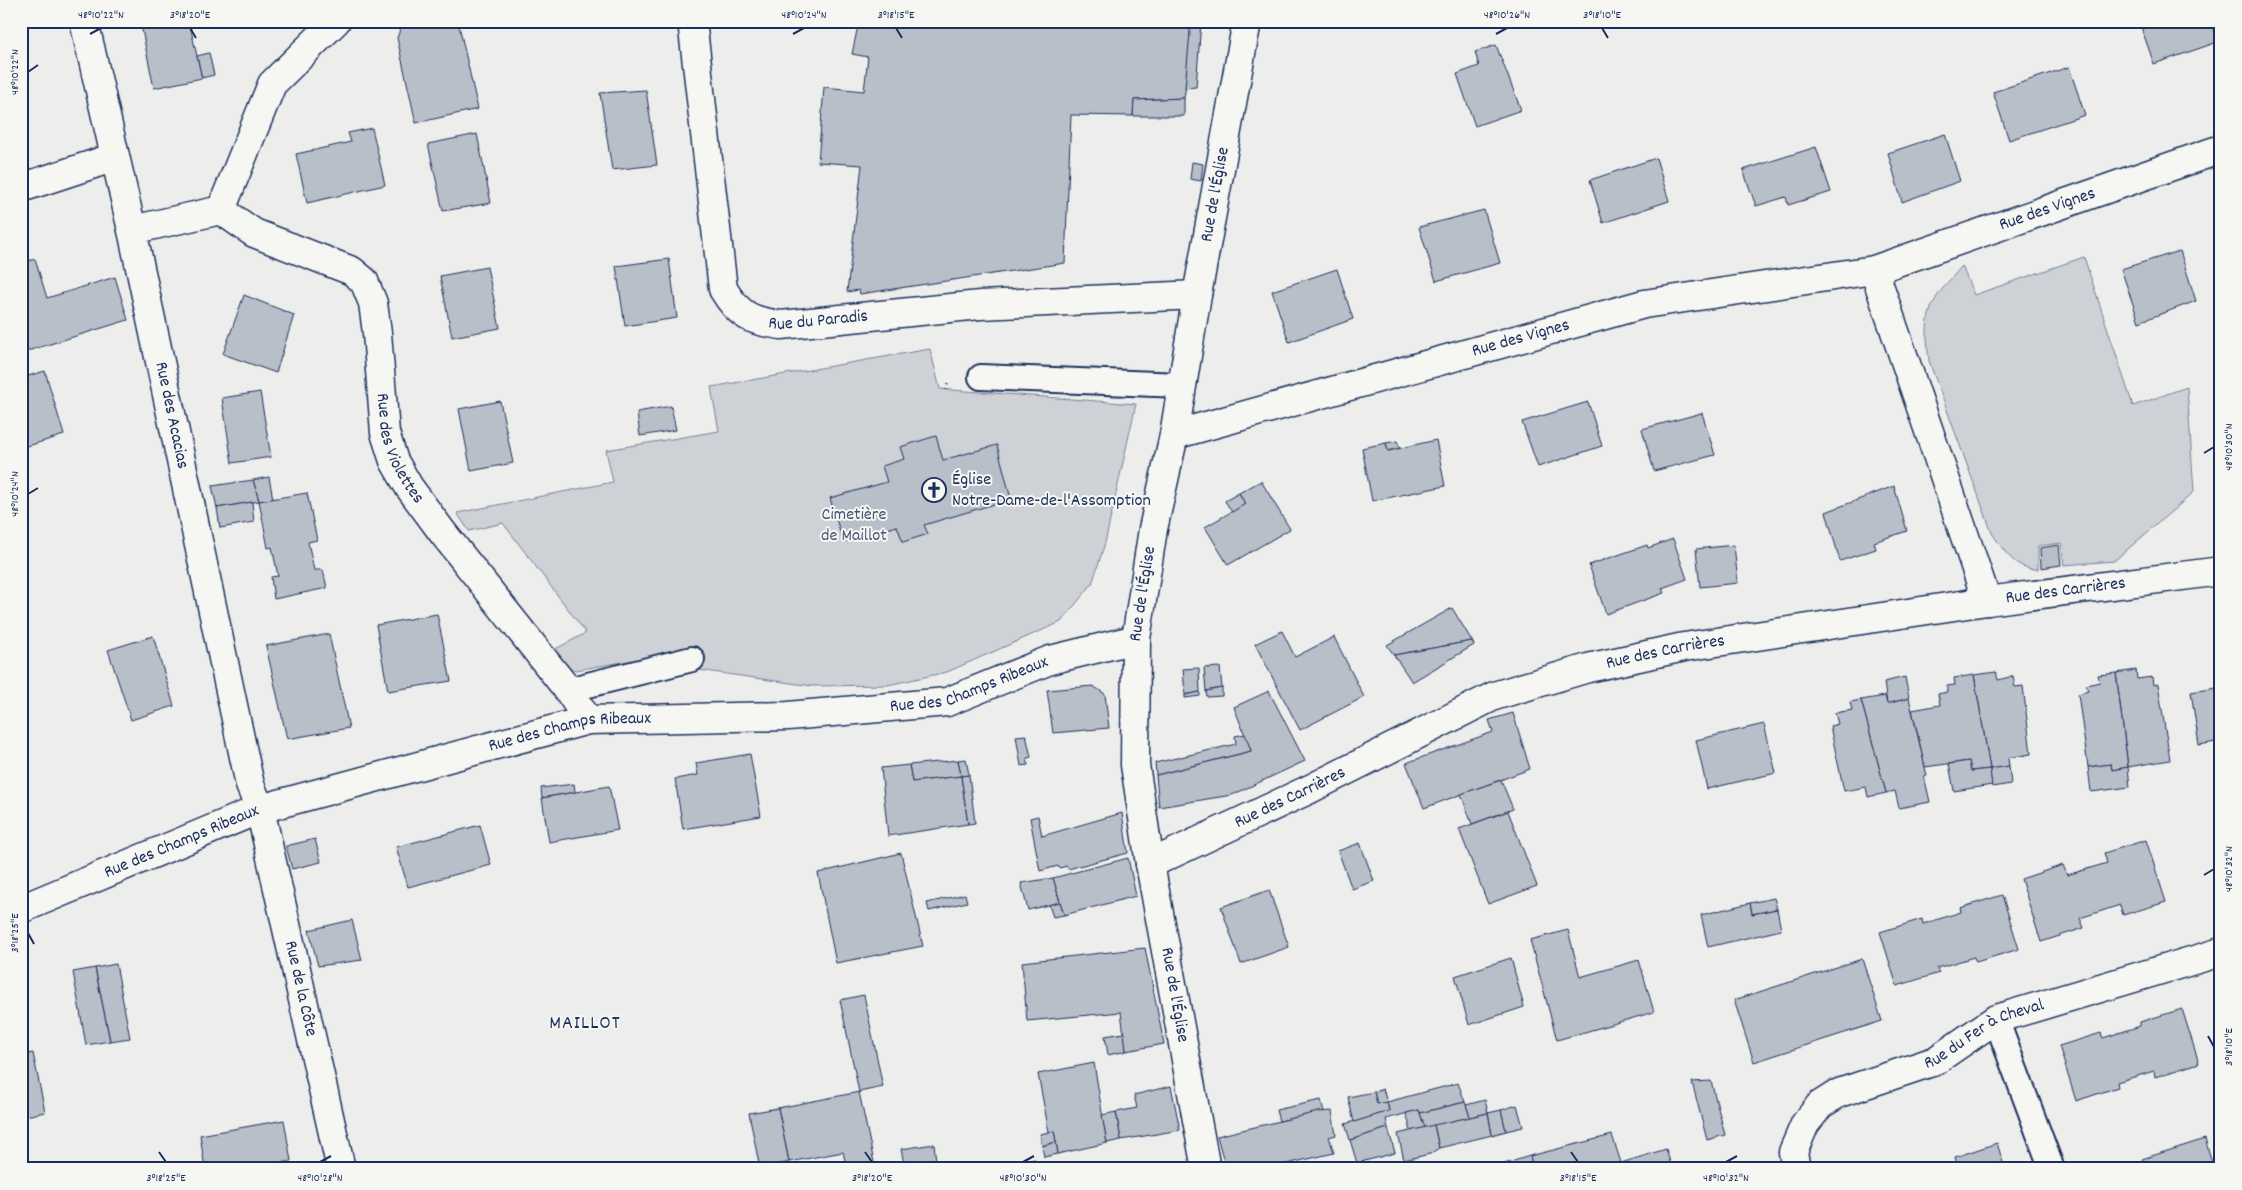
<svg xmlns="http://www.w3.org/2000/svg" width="2242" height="1190" viewBox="0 0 2242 1190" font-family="Dekko,sans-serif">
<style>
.green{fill:#ced2d7;stroke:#74809a}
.building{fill:#b9bfc8;stroke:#1b2f5e}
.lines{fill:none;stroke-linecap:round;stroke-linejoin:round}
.lane-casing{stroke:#1b2f5e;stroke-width:28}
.street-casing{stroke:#1b2f5e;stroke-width:31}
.path{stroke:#1b2f5e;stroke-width:3;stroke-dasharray:1 4;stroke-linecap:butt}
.lane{stroke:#f6f6f2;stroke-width:24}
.street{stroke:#f6f6f2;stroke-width:28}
.ticks{fill:none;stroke:#1b2f5e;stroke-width:2}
.labels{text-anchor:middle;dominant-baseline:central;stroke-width:4;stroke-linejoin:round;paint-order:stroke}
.street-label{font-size:18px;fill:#1b2f5e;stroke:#f6f6f2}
.poi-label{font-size:18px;fill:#1b2f5e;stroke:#f6f6f2;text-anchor:start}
.park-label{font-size:18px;fill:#48587c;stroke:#f6f6f2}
.quarter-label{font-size:20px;letter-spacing:1px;fill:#1b2f5e;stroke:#f6f6f2}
.neatline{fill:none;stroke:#1b2f5e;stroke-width:2}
.ticks-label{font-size:12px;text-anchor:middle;fill:#1b2f5e}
</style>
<rect width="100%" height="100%" fill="#edeeec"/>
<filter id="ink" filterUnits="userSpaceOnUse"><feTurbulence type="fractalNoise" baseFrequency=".02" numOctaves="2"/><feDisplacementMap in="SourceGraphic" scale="10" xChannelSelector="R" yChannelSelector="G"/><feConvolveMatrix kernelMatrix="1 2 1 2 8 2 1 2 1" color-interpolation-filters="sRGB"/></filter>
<g filter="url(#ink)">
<g class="green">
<path d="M2084,257l49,149 54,-19 7,105 -80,69 -50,4 -3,-22 -23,3v23c-23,1 -35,-19 -46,-36l-63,-172c-6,-50 0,-58 33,-95l12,29z"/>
<path d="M930,349l10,40 196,15 -31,139 -13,41 -31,38 -114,50 -59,13 -76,1 -114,-16 -12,-19 -110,19 -15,-3 -21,-10 46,-24 -83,-110 -34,8 -12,-18 156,-31 -7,-32 113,-19 -8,-44z"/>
</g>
<g class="building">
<path d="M161,21h28l13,57 -48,10 -13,-63z"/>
<path d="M403,21h55l20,88 -62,14 -19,-85z"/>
<path d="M859,21l39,2 1,-2h292l-4,57 -3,20 -50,2 -1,16 -62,-1 -6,148 -205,31 -1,-4 -12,2 15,-127 -44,-3 6,-75 40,4 4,-34 -16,-3z"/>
<path d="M1191,21l10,1 -5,65 -11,1z"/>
<path d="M2139,21h72l7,21 -64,22z"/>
<path d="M1496,45l25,65 -46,16 -18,-52 22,-8 -4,-14z"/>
<path d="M209,53l5,22 -12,3 -5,-22z"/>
<path d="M2069,67l16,48 -76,25 -16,-48z"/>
<path d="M21,81l6,43 -6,1z"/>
<path d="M646,90l11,75 -45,5 -12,-77z"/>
<path d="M1184,98v18h-51l1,-16z"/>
<path d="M372,128l13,57 -78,18 -11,-49 55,-12 -3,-9z"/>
<path d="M477,134l14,69 -48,8 -15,-67z"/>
<path d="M1945,134l15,47 -58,21 -14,-49z"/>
<path d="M1816,147l15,45 -43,13 -2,-8 -30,9 -13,-36z"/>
<path d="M1656,158l13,43 -66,22 -13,-43z"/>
<path d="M1192,162l11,2 -2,17 -11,-2z"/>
<path d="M1484,210l16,53 -64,18 -17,-54z"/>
<path d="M2180,251l16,50 -57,21 -18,-53z"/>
<path d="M35,259l12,39 68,-21 13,43 -107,33v-90z"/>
<path d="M669,259l8,59 -52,8 -9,-60z"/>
<path d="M487,267l13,61 -48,9 -12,-61z"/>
<path d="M1337,269l16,50 -64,23 -17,-51z"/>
<path d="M244,295l50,20 -18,58 -53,-19z"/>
<path d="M45,371l19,64 -43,13v-70z"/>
<path d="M260,392l11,65 -39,6 -10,-65z"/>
<path d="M500,401l13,62 -42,8 -12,-62z"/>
<path d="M1588,402l14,44 -64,21 -16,-45z"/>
<path d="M671,406l5,24 -36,6 -3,-24z"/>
<path d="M1702,413l13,42 -61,16 -12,-42z"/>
<path d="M936,436l7,24 54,-15 14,54 -87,26 4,9 -25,8 -6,-16 -54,16 -13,-44 57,-16 -5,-16 22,-7 -4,-12z"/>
<path d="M1436,440l9,46 -73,15 -10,-53 24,-5 2,8z"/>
<path d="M1397,441l3,7 -12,3 -2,-8z"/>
<path d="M269,477l4,22 -14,2 -6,-21z"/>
<path d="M253,480l6,21 -42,7 -5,-22z"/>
<path d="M1261,481l29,48 -62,36 -23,-38 40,-23 -6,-11z"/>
<path d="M1894,486l13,45 -33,11 2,7 -36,12 -14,-49z"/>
<path d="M307,493l10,47 -9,2 6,28h9l4,18 -53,11 -3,-22 7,-1 -6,-29 -4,1 -9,-47z"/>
<path d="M1239,493l6,11 -13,8 -7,-11z"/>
<path d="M252,502l2,20 -34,6 -3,-20z"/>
<path d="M1673,539l14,40 -25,9 2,5 -58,21 -17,-49 58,-20 1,3z"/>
<path d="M1734,545l4,38 -38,4 -4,-38z"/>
<path d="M2059,545l2,20 -20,3 -1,-20z"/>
<path d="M1452,608l20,33 -78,14 -7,-10z"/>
<path d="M437,614l14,67 -63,10 -12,-66z"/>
<path d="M1282,631l13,26 39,-20 30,60 -64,33 -45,-86z"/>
<path d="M329,634l20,94 -62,11 -21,-93z"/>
<path d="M153,636l21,70 -43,14 -23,-70z"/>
<path d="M1472,641l2,4 -62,37 -18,-27z"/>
<path d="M1220,667l2,21 -16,3 -2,-23z"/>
<path d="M1199,668l1,24 -15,3 -2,-26z"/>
<path d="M2136,670l1,9 15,-2 1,8 5,-1 12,76 -42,7 -12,-94z"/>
<path d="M1996,672l2,8 15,-4 2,11 8,-1 8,68 -23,4 1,8 -19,3 -16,-94z"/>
<path d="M2116,673l12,94 -16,3 -1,-6 -23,3 -10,-73 10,-3 -2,-6 14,-3 -2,-7z"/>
<path d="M1974,675l16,94 -19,2 -2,-10 -44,6 -13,-57 28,-5 -2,-11 9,-2v-6l8,-1 -1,-7z"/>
<path d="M1905,677l4,21 -22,6 -3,-22z"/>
<path d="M1093,686l12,8 4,34 -56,5 -6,-43z"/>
<path d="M1222,688v8l-15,1 -1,-6z"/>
<path d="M2216,688l1,6 4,-1v48l-22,4 -8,-53z"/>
<path d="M1269,691l36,70 -73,34 -73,12 -3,-32 95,-24 -17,-44z"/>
<path d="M1200,692v4l-15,2v-3z"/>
<path d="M1885,696l2,8 22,-6 18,78h-3l6,26 -31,6 -4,-17 -9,2 -25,-93z"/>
<path d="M1861,700l25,93 -18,4 -2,-10 -22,4 -14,-65 8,-2 -3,-11 17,-3 -2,-8z"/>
<path d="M1513,713l17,56 -106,39 -18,-45 87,-31 -4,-12z"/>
<path d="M1764,724l12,49 -69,16 -11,-49z"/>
<path d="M1245,734l6,17 -95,24 -1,-12 81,-19 -1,-8z"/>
<path d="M1026,735l5,22 -4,1 1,7 -7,1 -5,-30z"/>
<path d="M750,754l11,62 -78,13 -8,-50 23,-4 -2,-12z"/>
<path d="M966,759l3,16 -8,1 -3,-16z"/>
<path d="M958,760l3,16 -49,6 -3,-17z"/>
<path d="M1969,761l2,10 19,-2 2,16 -38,6 -5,-27z"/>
<path d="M2111,764l1,6 16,-3 2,20 -39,5 -3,-25z"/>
<path d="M909,765l3,17 49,-6 7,48 -80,12 -7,-68z"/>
<path d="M2009,766l2,18 -19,3 -2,-18z"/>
<path d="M969,775l6,48 -7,1 -7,-48z"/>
<path d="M1501,780l12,29 -41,15 -11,-30z"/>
<path d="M574,784l1,8 -33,6 -1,-10z"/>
<path d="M609,786l9,44 -69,12 -7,-44z"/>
<path d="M1508,811l29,75 -49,18 -29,-75z"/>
<path d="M1122,813l6,40 -60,16 -1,-3 -8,2 -1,-2 -18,5 -10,-53 8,-2 4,20z"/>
<path d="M480,825l11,40 -83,22 -12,-40z"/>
<path d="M315,839l6,23 -29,7 -6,-23z"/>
<path d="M2146,840l20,62 -43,13 -3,-10 -40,13 4,10 -43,14 -20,-63 42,-14 4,10 40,-12 -3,-10z"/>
<path d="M1360,843l14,38 -22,8 -14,-38z"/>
<path d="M901,853l22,93 -87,17 -18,-90z"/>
<path d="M1128,858l8,38 -72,19 -11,-37z"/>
<path d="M1053,878l7,24 -32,8 -7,-27z"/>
<path d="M1269,890l20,57 -48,17 -20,-57z"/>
<path d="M965,894l2,8 -38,9 -2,-8z"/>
<path d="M2002,895l17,54 -43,13 -2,-5 -37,11 2,5 -42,13 -17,-54 42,-13 1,5 38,-12 -1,-4z"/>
<path d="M1774,898l3,11 -25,5 -2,-11z"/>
<path d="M1060,902l4,13 -11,2 -4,-12z"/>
<path d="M1750,903l2,11 25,-5 4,21 -73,17 -7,-32z"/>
<path d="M352,920l10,40 -44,6 -9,-36z"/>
<path d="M1568,930l12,47 59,-17 15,52 -97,28 -27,-100z"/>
<path d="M1145,948l19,96 -38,7 -5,-39 -94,9 -5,-59z"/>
<path d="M1511,958l13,49 -55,18 -14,-49z"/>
<path d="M1862,959l20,62 -128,41 -20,-62z"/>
<path d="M116,964l14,74 -20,3 -15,-73z"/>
<path d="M95,968l15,73 -24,4 -13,-73z"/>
<path d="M864,995l19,92 -24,5 -19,-92z"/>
<path d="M2182,1009l17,54 -44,14 -1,-6 -37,11 1,5 -42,14 -17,-55 42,-13 2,5 37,-12v-4z"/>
<path d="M1124,1033l2,18 -18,4 -3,-19z"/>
<path d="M33,1053l12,59 -24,5v-62z"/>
<path d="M1094,1063l13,80 -49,11 -4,-23 -5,1 -11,-58z"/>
<path d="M1711,1081l14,54 -18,5 -15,-58z"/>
<path d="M1458,1083l7,19 -45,11 -1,-3 -33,9 2,9 -38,12 -5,-16 44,-13 -2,-9z"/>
<path d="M1171,1086l9,44 -59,10 -5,-28 21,-4 -3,-13z"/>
<path d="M1383,1089l4,13 -10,2 -3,-12z"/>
<path d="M859,1092l16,75 -28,2 -4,-17 -54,10 -11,-54z"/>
<path d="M1374,1092l3,12 10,-2 2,9 -35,11 -6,-25z"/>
<path d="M1321,1100l3,12 -45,9 -3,-11z"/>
<path d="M1485,1100l3,13 -18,4 -4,-12z"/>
<path d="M1465,1102l5,15 -45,11 -5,-15z"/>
<path d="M1517,1105l6,22 -17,4 -5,-21z"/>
<path d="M778,1108l11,54 -29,7 -11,-56z"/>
<path d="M1419,1110l6,18 -14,3 -5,-18z"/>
<path d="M1501,1110l5,21 -14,4 -4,-22z"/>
<path d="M1332,1111l4,24 -7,2 5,16 -69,16h-39l-9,-33 101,-24z"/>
<path d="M1116,1112l5,28 -14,3 -5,-28z"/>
<path d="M1488,1113l4,22 -53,13 -5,-23z"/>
<path d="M284,1120l7,41 -42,8h-44l-5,-34z"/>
<path d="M1434,1125l5,23 -9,6 -26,6 -6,-26z"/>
<path d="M1388,1128l7,25 -38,10 -7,-23z"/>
<path d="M1054,1131l2,11 -14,4 -2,-12z"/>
<path d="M1612,1135l11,34h-90l-3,-13z"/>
<path d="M2205,1139l9,30h-68l-4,-10z"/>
<path d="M1056,1142l2,12 -14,3 -2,-11z"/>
<path d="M1997,1143l8,26h-54l7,-2 -3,-10z"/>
<path d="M934,1144l3,25h-32l-4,-20z"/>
<path d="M1666,1149l6,20h-49l-2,-6z"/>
<path d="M1530,1156l3,13h-45z"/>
<path d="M1035,1159l2,10h-39v-2z"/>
<path d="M1187,1164v5h-20l-1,-1z"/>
</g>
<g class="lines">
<defs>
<g id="lane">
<path d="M981,377l200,8"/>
<path d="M568,690l124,-31"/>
<path d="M1996,1019l56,150"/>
</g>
<g id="street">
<path id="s1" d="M84,21l48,209 118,555 10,24 5,22 76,338"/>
<path id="s2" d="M336,21l-64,63 -51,126 33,23 98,38 12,10 9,22 4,30 8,100 9,28 15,26 34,46 125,157 20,30"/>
<path id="s3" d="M692,21l31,268c16,27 28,32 58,36l199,-20 217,-10"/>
<path d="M21,188l94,-31"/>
<path d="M132,230l89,-20"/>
<path d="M1874,270l113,331"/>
<path id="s4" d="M1174,435l470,-131 230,-34 347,-121"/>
<path id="s5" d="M1150,864l160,-75 184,-93 94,-28 96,-21 303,-46 234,-30"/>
<path id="s6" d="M21,909l239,-100 328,-89 200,-4 159,-14 103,-42 86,-21"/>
<path id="s7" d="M1206,1169l-56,-305 -15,-99 1,-126 17,-110 21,-94 23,-140 50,-274"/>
<path id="s8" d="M1796,1169l-3,-17 12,-28 15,-19 19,-12 96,-32 61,-42 225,-67"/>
</g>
</defs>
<use href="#lane" class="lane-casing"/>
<use href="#street" class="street-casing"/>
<path class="path" d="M946,390l2,-7"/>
<use href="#lane" class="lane"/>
<use href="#street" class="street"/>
</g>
</g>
<path class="ticks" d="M190,28l6,10M896,28l6,10M1602,28l6,10M90,34l11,-6M793,34l11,-6M1496,34l11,-6M28,72l10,-7M2204,453l10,-6M28,494l10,-6M2204,875l10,-6M28,933l6,11M2208,1036l6,11M159,1152l7,10M865,1152l7,10M1571,1152l7,10M320,1162l11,-6M1023,1162l11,-6M1726,1162l11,-6"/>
<defs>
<symbol id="church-ring" viewBox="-11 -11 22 22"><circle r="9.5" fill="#f6f6f2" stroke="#1b2f5e" stroke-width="1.5"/><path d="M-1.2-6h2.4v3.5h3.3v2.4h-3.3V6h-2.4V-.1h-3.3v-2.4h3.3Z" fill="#1b2f5e"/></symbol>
</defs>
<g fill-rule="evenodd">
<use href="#church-ring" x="920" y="476" width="28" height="28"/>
</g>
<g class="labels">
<g class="street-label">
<text stroke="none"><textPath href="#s7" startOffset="988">Rue de l'Église</textPath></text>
<text stroke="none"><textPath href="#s4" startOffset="904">Rue des Vignes</textPath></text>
<text stroke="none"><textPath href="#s3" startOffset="379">Rue du Paradis</textPath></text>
<text stroke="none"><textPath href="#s4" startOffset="360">Rue des Vignes</textPath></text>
<text stroke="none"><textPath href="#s1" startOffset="404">Rue des Acacias</textPath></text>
<text stroke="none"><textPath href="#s2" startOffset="560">Rue des Violettes</textPath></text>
<text stroke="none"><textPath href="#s5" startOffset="965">Rue des Carrières</textPath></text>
<text stroke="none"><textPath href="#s7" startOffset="582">Rue de l'Église</textPath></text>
<text stroke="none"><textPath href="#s5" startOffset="560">Rue des Carrières</textPath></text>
<text stroke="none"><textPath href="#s6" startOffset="984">Rue des Champs Ribeaux</textPath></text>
<text stroke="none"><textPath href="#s6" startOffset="579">Rue des Champs Ribeaux</textPath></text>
<text stroke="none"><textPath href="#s5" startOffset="155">Rue des Carrières</textPath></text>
<text stroke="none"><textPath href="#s6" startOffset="174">Rue des Champs Ribeaux</textPath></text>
<text stroke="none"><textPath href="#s1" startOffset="992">Rue de la Côte</textPath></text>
<text transform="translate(1174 995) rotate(80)">Rue de l'Église</text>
<text stroke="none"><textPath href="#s8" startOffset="252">Rue du Fer à Cheval</textPath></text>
</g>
<g class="poi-label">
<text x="952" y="480">Église<tspan x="952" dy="21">Notre-Dame-de-l'Assomption</tspan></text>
</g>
<g class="park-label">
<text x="854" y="515">Cimetière<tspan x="854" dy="21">de Maillot</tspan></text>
</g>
<g class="quarter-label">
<text x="585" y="1024">MAILLOT</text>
</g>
</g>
<rect width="2242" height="1190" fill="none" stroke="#f6f6f2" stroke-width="55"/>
<rect x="28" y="28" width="2186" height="1134" class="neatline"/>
<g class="ticks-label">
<text x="101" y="18">48°10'22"N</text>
<text x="190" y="18">3°18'20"E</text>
<text x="804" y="18">48°10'24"N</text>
<text x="896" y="18">3°18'15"E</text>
<text x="1507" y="18">48°10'26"N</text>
<text x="1602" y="18">3°18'10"E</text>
<text transform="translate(14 72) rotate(-90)" y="4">48°10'22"N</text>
<text transform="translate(2228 447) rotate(-90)" y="4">48°10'30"N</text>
<text transform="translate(14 494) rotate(-90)" y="4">48°10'24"N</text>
<text transform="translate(2228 869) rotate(-90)" y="4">48°10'32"N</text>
<text transform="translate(14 933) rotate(-90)" y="4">3°18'25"E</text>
<text transform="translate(2228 1047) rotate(-90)" y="4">3°18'10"E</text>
<text x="166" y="1181">3°18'25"E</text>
<text x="320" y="1181">48°10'28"N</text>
<text x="872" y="1181">3°18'20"E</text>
<text x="1023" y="1181">48°10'30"N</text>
<text x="1578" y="1181">3°18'15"E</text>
<text x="1726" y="1181">48°10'32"N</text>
</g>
</svg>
